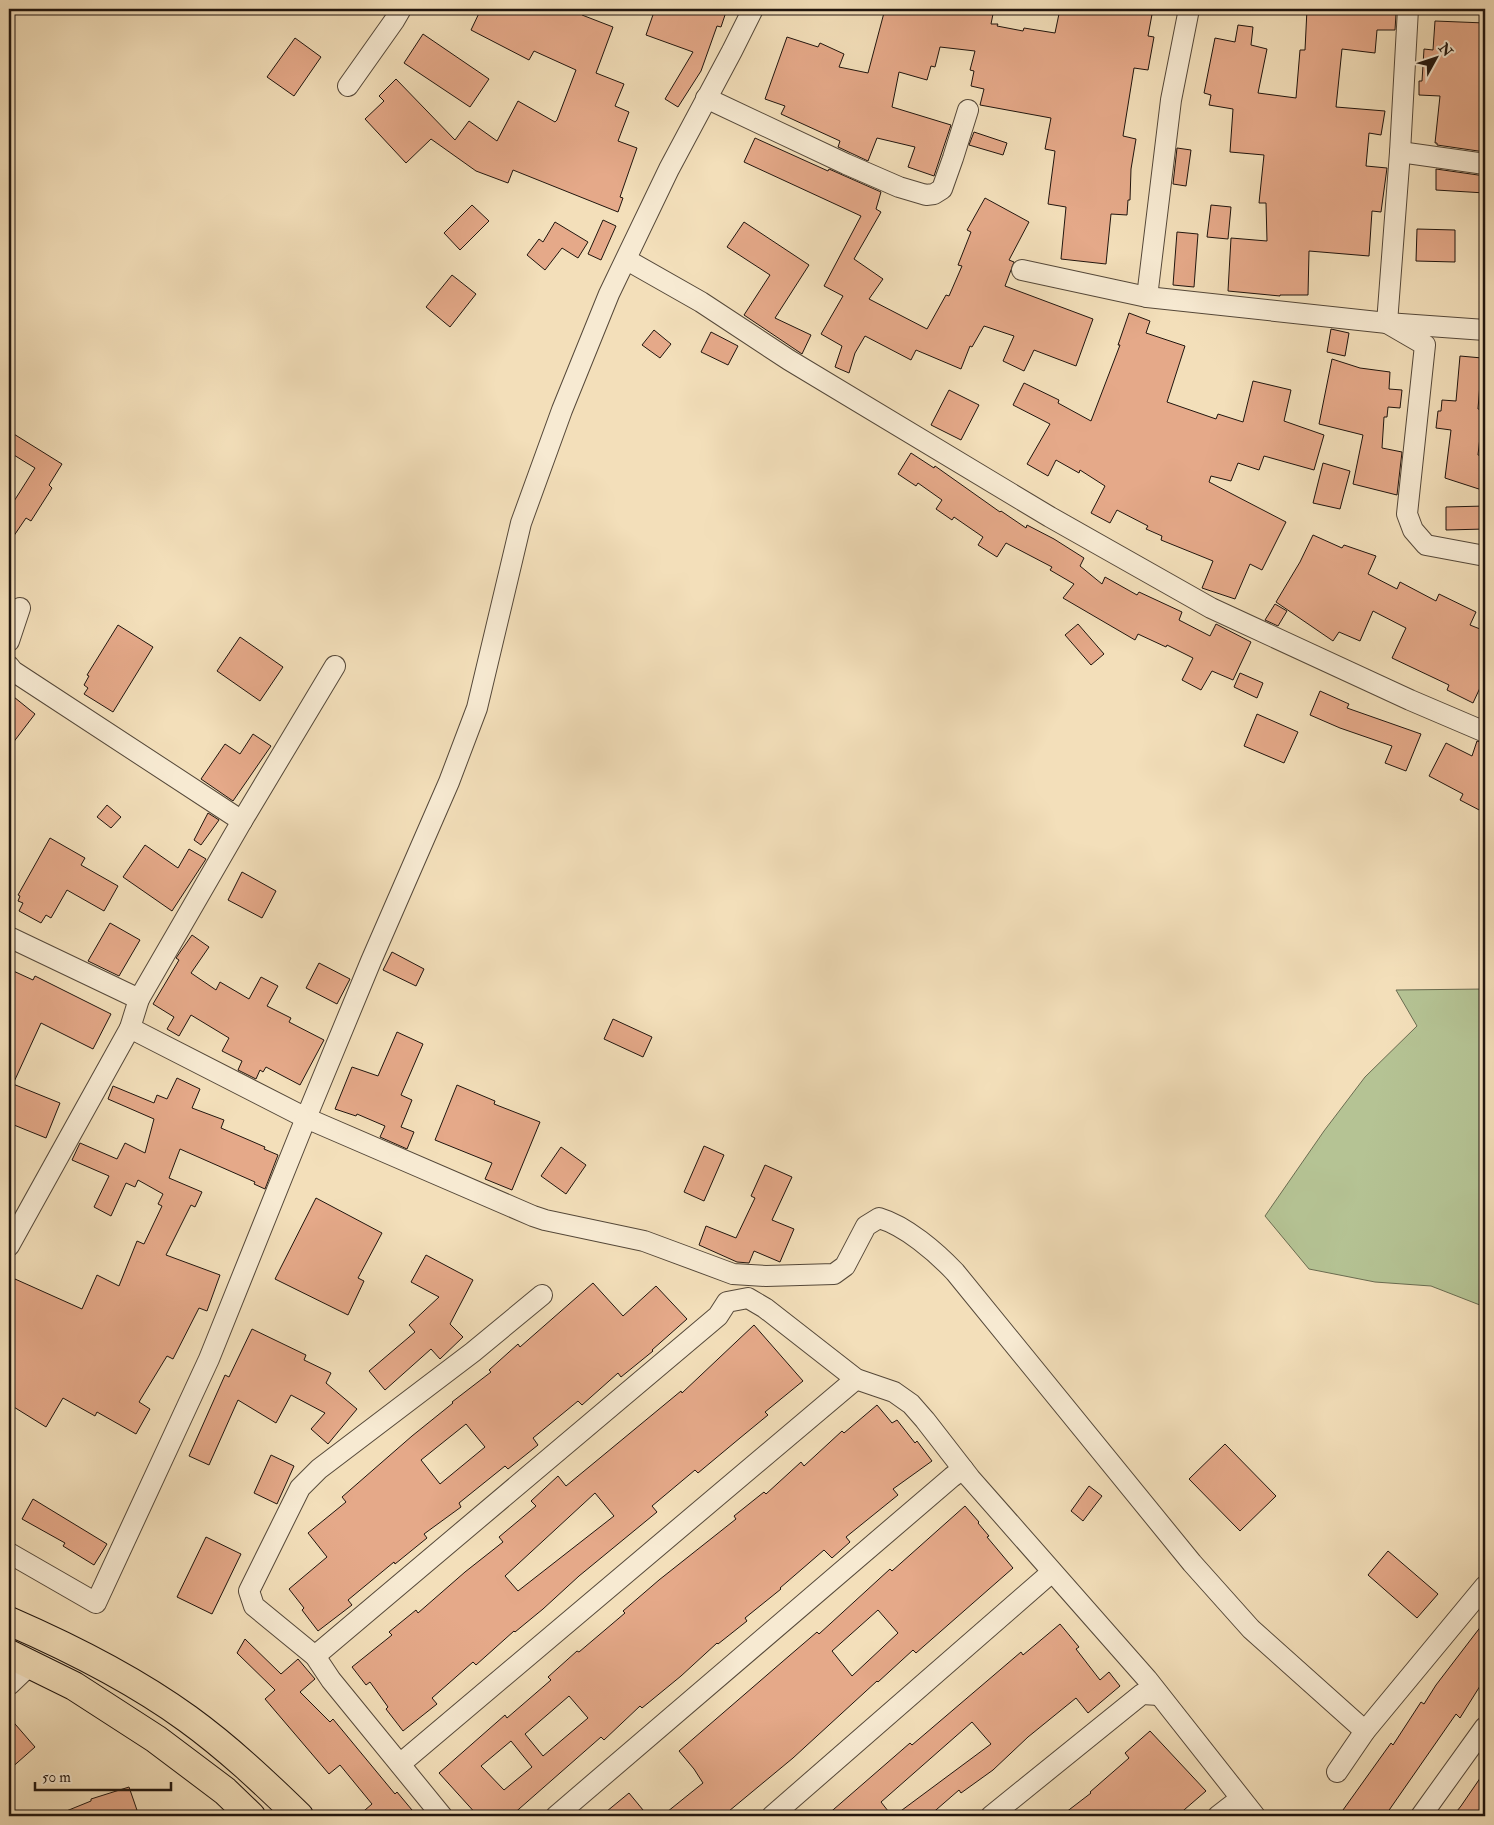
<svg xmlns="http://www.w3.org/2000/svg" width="1494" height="1825" viewBox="0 0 1494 1825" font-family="'IM FELL Double Pica',serif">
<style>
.green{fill:#b5c394;stroke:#6a6c51}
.building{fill:#e5a989;stroke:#20150e;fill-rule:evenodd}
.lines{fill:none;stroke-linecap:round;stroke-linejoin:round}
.minor-casing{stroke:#554839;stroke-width:22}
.primary-casing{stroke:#20150e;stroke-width:30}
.minor{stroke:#f7ead2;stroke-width:20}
.primary{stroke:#f3dfba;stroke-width:28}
</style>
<rect width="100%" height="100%" fill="#f3dfba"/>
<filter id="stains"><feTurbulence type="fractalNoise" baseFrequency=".004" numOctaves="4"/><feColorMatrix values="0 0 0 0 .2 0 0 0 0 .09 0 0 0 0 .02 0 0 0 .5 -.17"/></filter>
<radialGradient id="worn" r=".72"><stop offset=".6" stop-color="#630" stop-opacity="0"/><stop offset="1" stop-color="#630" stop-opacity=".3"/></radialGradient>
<path class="green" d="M1485,989v318l-54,-21 -56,-4 -66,-13 -44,-53 59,-85 41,-54 52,-51 -21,-36z"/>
<g class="building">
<path d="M481,9h104l-3,6 31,12 -17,46 28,11 -9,22 14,6 -11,29 19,7 -17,49 3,1 -5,14 -105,-42 -5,13 -32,-12 -45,-32 -25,24 -41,-44 19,-18 -5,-5 17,-17 59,61 14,-19 28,20 21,-40 37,21 2,-2 19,-50 -42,-19 -5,9 -58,-30z"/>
<path d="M655,9h72l-6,18 -4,-1 -16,45 -23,36 -13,-8 28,-47 -47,-17z"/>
<path d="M885,9h109l-3,15h7l-1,2 26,5 1,-3 31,5 5,-24h93l-5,27 6,1 -6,33 -14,-2 -11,68 13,3 -5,30 -1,31h-2l-1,15 -16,-1 -5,50 -45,-5 5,-52 -18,-3 7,-53 -10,-2 6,-31 -71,-13 4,-16 -13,-3 3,-15 -4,-1 5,-19 -35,-4 -5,20 -4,-1 -4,14 -28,-8 -7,35 59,18 -17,51 -26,-9 7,-20 -38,-9 -9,23 -30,-14 2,-6 -59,-27 4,-8 -20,-7 22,-62 31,10 2,-4 24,11 -5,13 29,6z"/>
<path d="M1307,9h70l8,1v3l11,1 -1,16h-18l-2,23 -33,-4 -6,58 49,4 -4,24 -12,-2 -3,33 21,2 -6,44 -9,-1 -3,45 -60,-5 -1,44h-28v1l-52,-5 3,-53 36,3 -1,-38h-7l5,-48 -34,-3 3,-43 -24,-4 2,-10 -7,-2 11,-55 20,4 3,-17 15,2 -2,18 16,4 -9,44 38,5 4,-48h5z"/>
<path d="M1435,21l50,2v129l-48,-7v-2h-2l5,-47 -21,-1v-14h3l2,-32 9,1z"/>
<path d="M423,34l66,45 -19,28 -66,-44z"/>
<path d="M295,38l26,19 -27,39 -27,-19z"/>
<path d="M974,132l33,11 -4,12 -34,-10z"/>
<path d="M755,138l73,33 1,-2 52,23 -5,17 5,3 -27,47 29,20 -14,20 58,30 19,-34 3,1 13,-30 -4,-1 13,-33 -4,-2 18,-32 44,24 -20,38 5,2 -9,24 88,33 -17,47 -42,-16 -10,21 -21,-10 11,-25 -30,-10 -12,21 -2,-1 -9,23 -45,-19 -5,10 -46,-24 -10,17 -6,20 -14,-6 7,-21 -21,-12 22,-38 -19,-10 37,-70 -117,-54z"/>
<path d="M1177,148l14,2 -5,36 -13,-2z"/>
<path d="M1436,169l49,7v17l-49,-3z"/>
<path d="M472,205l17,16 -29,29 -16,-17z"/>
<path d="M1211,205l20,2 -3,32 -21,-2z"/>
<path d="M603,220l13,6 -15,34 -13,-6z"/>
<path d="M555,222l33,20 -10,16 -16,-10 -17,22 -18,-15 12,-16 4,3z"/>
<path d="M744,222l65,43 -34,53 36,17 -9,19 -58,-39 26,-40 -43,-28z"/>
<path d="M1417,229l38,1v32l-39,-1z"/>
<path d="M1177,232l21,2 -4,53 -21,-2z"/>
<path d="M452,275l24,19 -26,33 -24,-20z"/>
<path d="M1129,313l21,8 -4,12 39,13 -18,56 49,17 2,-5 25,8 10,-41 38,9 -7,31 40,14 -10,35 -50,-14 -5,14 -21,-7 -7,18 -20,-5 -2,6 77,40 -24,48 -12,-6 -15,35 -33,-11 11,-27 -52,-21 1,-4 -16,-7 2,-3 -31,-16 -7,13 -19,-10 14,-27 -25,-16 -1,3 -23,-13 -8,16 -21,-12 23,-40 -37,-19 11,-22 35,17 -1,3 33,18 29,-76h-2z"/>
<path d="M1331,329l18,4 -4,23 -18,-4z"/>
<path d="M654,330l17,14 -11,14 -18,-13z"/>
<path d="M711,332l27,14 -10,19 -27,-13z"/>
<path d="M1460,356l22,2 -4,51 5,1 -5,45 7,2v34l-40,-13 6,-48 -15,-2 2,-17h3l1,-11 14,1z"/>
<path d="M1332,359l28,9 30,4 -1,17 13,1 -2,18 -12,-1 -1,10h-3l-2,31 20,4 -5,43 -44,-11 10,-49 -44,-11z"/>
<path d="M949,390l30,15 -18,35 -30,-15z"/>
<path d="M9,431l53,33 -13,21 3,3 -21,33 -5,-3 -17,25v-34l26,-41 -26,-16z"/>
<path d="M911,453l23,15 1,-2 65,46 1,-1 25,17 1,-3 27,14 30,19 -4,8 22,18 3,-7 32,18 2,-3 43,20 -3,8 31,16 6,-12 35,18 -18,38 -21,-9 -11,19 -19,-10 11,-22 -26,-13 -1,2 -28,-13 -3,6 -72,-42 11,-14 -24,-14 2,-3 -46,-24 -9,14 -19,-12 5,-8 -29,-20 -2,3 -16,-11 6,-9 -24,-17 -2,3 -18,-12z"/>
<path d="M1323,463l27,8 -10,38 -27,-6z"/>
<path d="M1485,506v23l-39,1v-23z"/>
<path d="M1313,535l29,13 2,-3 32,11 -8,18 29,15 3,-7 36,19 3,-7 37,18 -6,13 15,6v46l-12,26 -26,-13 2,-5 -57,-27 14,-30 -33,-17 -13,30 -21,-9 -6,9 -57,-39 24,-40z"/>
<path d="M1275,604l12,7 -9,15 -13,-6z"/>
<path d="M1078,624l26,30 -13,11 -26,-30z"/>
<path d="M118,625l35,22 -40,65 -29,-18 4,-6 -4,-3 5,-9 -2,-1z"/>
<path d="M240,637l43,30 -23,34 -43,-30z"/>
<path d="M1240,673l23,10 -6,15 -23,-11z"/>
<path d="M1320,691l29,13 -2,4 74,26 -15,37 -21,-8 7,-17 -52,-18 -30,-13z"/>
<path d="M9,693l26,21 -26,34z"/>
<path d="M1257,714l41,18 -14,31 -40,-17z"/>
<path d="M253,734l18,12 -38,55 -32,-22 24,-35 15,10z"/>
<path d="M1477,741l8,3v69l-25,-13 3,-6 -34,-18 17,-33 26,13z"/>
<path d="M107,805l14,12 -10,11 -14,-11z"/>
<path d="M208,813l11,7 -18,25 -7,-5z"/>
<path d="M50,838l35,20 -4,7 37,21 -14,25 -37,-21 -16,28 -5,-3 -5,8 -22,-12 4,-8 -5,-2 2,-5 -2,-1z"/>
<path d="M145,845l33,23 11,-19 17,10 -34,52 -49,-34z"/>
<path d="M242,872l34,19 -14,27 -34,-18z"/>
<path d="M110,923l30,17 -21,36 -31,-15z"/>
<path d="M192,935l17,12 -18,26 25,17 4,-8 29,17 12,-22 17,9 -11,20 24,12 -2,4 35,18 -24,45 -34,-18 -3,5 -3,-2 -4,9 -18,-9 4,-9 -20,-10 7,-13 -38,-23 -12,21 -12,-7 7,-12 -21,-13 26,-44 -3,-2z"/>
<path d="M392,952l32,17 -8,17 -33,-16z"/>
<path d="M319,963l31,16 -13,25 -31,-16z"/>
<path d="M9,969l24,11 2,-4 76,38 -18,35 -52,-26 -28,61 47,19 -14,35 -37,-15z"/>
<path d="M613,1019l39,18 -9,20 -39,-18z"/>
<path d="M397,1032l26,12 -22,51 11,5 -11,27 13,5 -7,17 -27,-12 5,-11 -28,-12 -1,2 -21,-7 17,-42 26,9z"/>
<path d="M177,1078l23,11 -8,19 32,12 -3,8 44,19 -1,2 14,6 -13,34 -11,-5 1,-2 -75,-33 -11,29 33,14 -7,15 -4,-2 -25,50 54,20 -13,36 -8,-3 -26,51 -6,-3 -28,46 11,7 -14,25 -39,-22 -2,4 -32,-18 -17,29 -37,-23v-110l6,-15 67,30 15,-34 22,11 18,-45 7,3 18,-38 -4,-2 5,-10 -25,-14 -3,7 -9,-4 -15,33 -17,-9 15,-31 -37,-16 8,-17 37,16 8,-16 20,10 9,-34 -46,-20 5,-13 41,17 3,-8 10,4z"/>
<path d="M457,1085l38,16 -1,3 46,18 -28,68 -27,-11 7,-16 -57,-23z"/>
<path d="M704,1146l20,9 -20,46 -20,-9z"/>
<path d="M561,1147l25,18 -20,29 -25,-18z"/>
<path d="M765,1165l27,12 -20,43 22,9 -14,33 -26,-11 -5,12 -12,-1 -38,-17 7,-19 30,12 19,-40 -4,-2z"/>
<path d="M316,1198l66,35 -24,45 6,3 -16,34 -73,-36z"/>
<path d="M426,1255l47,25 -23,44 13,13 -23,22 -9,-10 -46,41 -16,-19 46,-39 -6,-7 30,-28 -28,-15z"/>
<path d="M593,1283l30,33 33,-30 31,33 -35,31 1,1 -32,26 -3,-4 -36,32 -4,-4 -45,37 5,7 -30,24 -3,-3 -46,37 2,4 -37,27 3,4 -32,26 -1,-2 -46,38 4,5 -34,26 -16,-21 2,-2 -15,-19 38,-32 -19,-24 38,-31 -4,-5 70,-61 41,-33 -1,-1 39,-30 -2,-2 29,-26 2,3zM466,1424l19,23 -45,37 -19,-24z"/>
<path d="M754,1325l49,56 -38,31 3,3 -28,23 -42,35 -3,-3 -43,36 5,6 -78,64 -36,33 -28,23 -1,-1 -38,34 -3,-3 -41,36 5,6 -34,27 -17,-22 2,-2 -18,-25 -4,3 -14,-18 40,-32 -3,-3 27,-22 2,3 47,-41 38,-30 -4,-5 37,-31 -5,-5 27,-25 8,10 115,-95 1,2zM595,1493l19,23 -96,75 -13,-15z"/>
<path d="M252,1329l54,26 -2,5 27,13 -5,10 31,26 -29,35 -17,-15 14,-16 -34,-18 -15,28 -38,-23 -29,65 -20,-9 36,-81 4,2z"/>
<path d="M877,1405l15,18 5,-3 18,23 2,-2 15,20 -39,28 5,6 -52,42 4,5 -18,16 -8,-8 -44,38 1,1 -36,29 2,3 -29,23 -1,-1 -36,33 -39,32 -2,-2 -36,34 -3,-3 -90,79h-33l-39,-43 66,-58 2,3 44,-38 -3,-3 29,-26 2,1 46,-39 -2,-2 36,-31 77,-61 -2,-3 30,-24 2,2 35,-32 3,4 38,-35 2,2zM569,1696l19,22 -45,38 -18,-22zM511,1741l21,26 -28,23 -23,-24z"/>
<path d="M1225,1444l51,52 -36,35 -51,-52z"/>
<path d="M271,1455l23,11 -17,38 -23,-11z"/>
<path d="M1089,1486l13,10 -19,25 -12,-10z"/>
<path d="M33,1499l74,45 -13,21 -31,-19 2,-3 -43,-24z"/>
<path d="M965,1506l14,16 -1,1 11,13 -2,1 26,31 -97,85 -3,-3 -35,32 -1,-1 -84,77 -70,58h-61l41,-33 -9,-14 -15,-18 110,-95 28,-24 2,2 71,-65 2,2zM878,1610l20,23 -46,43 -20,-25z"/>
<path d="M206,1537l35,17 -29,60 -35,-17z"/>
<path d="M1388,1551l50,43 -21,24 -49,-43z"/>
<path d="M1485,1621v57l-25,40 -4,-4 -71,102h-33l-9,-6 48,-67 2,2 28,-43 3,2 12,-19z"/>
<path d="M1060,1624l19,23 -3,2 24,31 9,-8 11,14 -32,27 -12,-15 -48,39 -35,33 -32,23 -2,-3 -30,26h-35l97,-72 -19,-22 -91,80 11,14h-66l84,-73 2,2 109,-93 2,3z"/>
<path d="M245,1639l36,35 17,-15 17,20 -15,13 30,30 3,-3 62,75 2,-2 20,24h-59l14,-12 -32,-39 -11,9 -64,-75 10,-9 -38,-37z"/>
<path d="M9,1717l26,30 -26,23z"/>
<path d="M1150,1731l56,60 -29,25h-116l30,-23 -1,-1 39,-34 -4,-5z"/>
<path d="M1485,1771v45h-32l8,-10z"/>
<path d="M129,1787l10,29h-85l37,-15v-2z"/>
<path d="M629,1793l19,23h-47z"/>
</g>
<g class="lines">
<defs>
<g id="minor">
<path d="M1408,9l-8,143 -13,171 38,22 -18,169 6,16 13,15 59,11"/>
<path d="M348,86l46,-65 7,-12"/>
<path d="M706,98l140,66 53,23 27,8 8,-1 8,-5 11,-31 15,-48"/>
<path d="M1400,152l85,12"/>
<path d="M627,260l74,42 88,58 261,157 161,91 199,92 75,32"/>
<path d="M1022,270l125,27 240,26 98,7"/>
<path d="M1147,297l24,-197 18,-91"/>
<path d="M9,641l11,-33"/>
<path d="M9,666l4,5 229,150"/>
<path d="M9,937l130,62 -9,29"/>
<path d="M139,999l103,-178 93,-155"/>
<path d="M9,1246l121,-218 176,90 227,98 12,4 99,21 89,33 33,2 68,-2 11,-8 21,-40 13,-8c27,8 57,34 76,54l237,291 59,66 114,102"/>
<path d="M9,1553l87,50 113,-244 97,-241 65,-157 78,-179 28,-74 44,-185 41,-113 47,-116 60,-125 63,-118 21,-42"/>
<path d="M315,1656l403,-340 9,-14 21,-4 17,10 91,71 38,13 17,12 14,16 45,58 177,201 108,137"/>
<path d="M9,1685l21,-20"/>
<path d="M400,1764l456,-385"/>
<path d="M1337,1772l28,-41 120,-145"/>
<path d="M442,1816l-111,-136 -16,-24 -61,-50 -5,-15 51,-103 19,-19 154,-117 69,-57"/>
<path d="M556,1816l396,-339 11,-8"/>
<path d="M772,1816l280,-244"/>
<path d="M991,1816l151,-122 17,1"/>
<path d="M1218,1816l22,-17"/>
<path d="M1421,1816l64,-89"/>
</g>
<g id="primary">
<path d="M9,1621c62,27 124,58 179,98 40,29 76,63 111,97"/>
<path d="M9,1654l65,32 82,53 69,52 26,25"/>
</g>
</defs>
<use href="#minor" class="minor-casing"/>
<use href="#primary" class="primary-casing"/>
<use href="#minor" class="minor"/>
<use href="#primary" class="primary"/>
</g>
<rect width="1494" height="1825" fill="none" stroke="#f3dfba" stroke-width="30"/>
<rect x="10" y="10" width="1474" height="1805" fill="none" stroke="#20150e" stroke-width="2.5"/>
<rect x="15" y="15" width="1464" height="1795" fill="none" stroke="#20150e"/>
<g transform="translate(1436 58) rotate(50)" stroke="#f7ead2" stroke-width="4" paint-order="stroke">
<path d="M0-4L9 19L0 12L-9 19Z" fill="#20150e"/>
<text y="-8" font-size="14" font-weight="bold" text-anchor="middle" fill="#20150e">N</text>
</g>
<path d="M35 1782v8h136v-8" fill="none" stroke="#20150e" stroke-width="2.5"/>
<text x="42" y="1782" font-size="15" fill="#20150e" stroke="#f7ead2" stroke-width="4" paint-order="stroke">50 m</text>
<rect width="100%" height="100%" filter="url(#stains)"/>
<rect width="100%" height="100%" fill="url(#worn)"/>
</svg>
